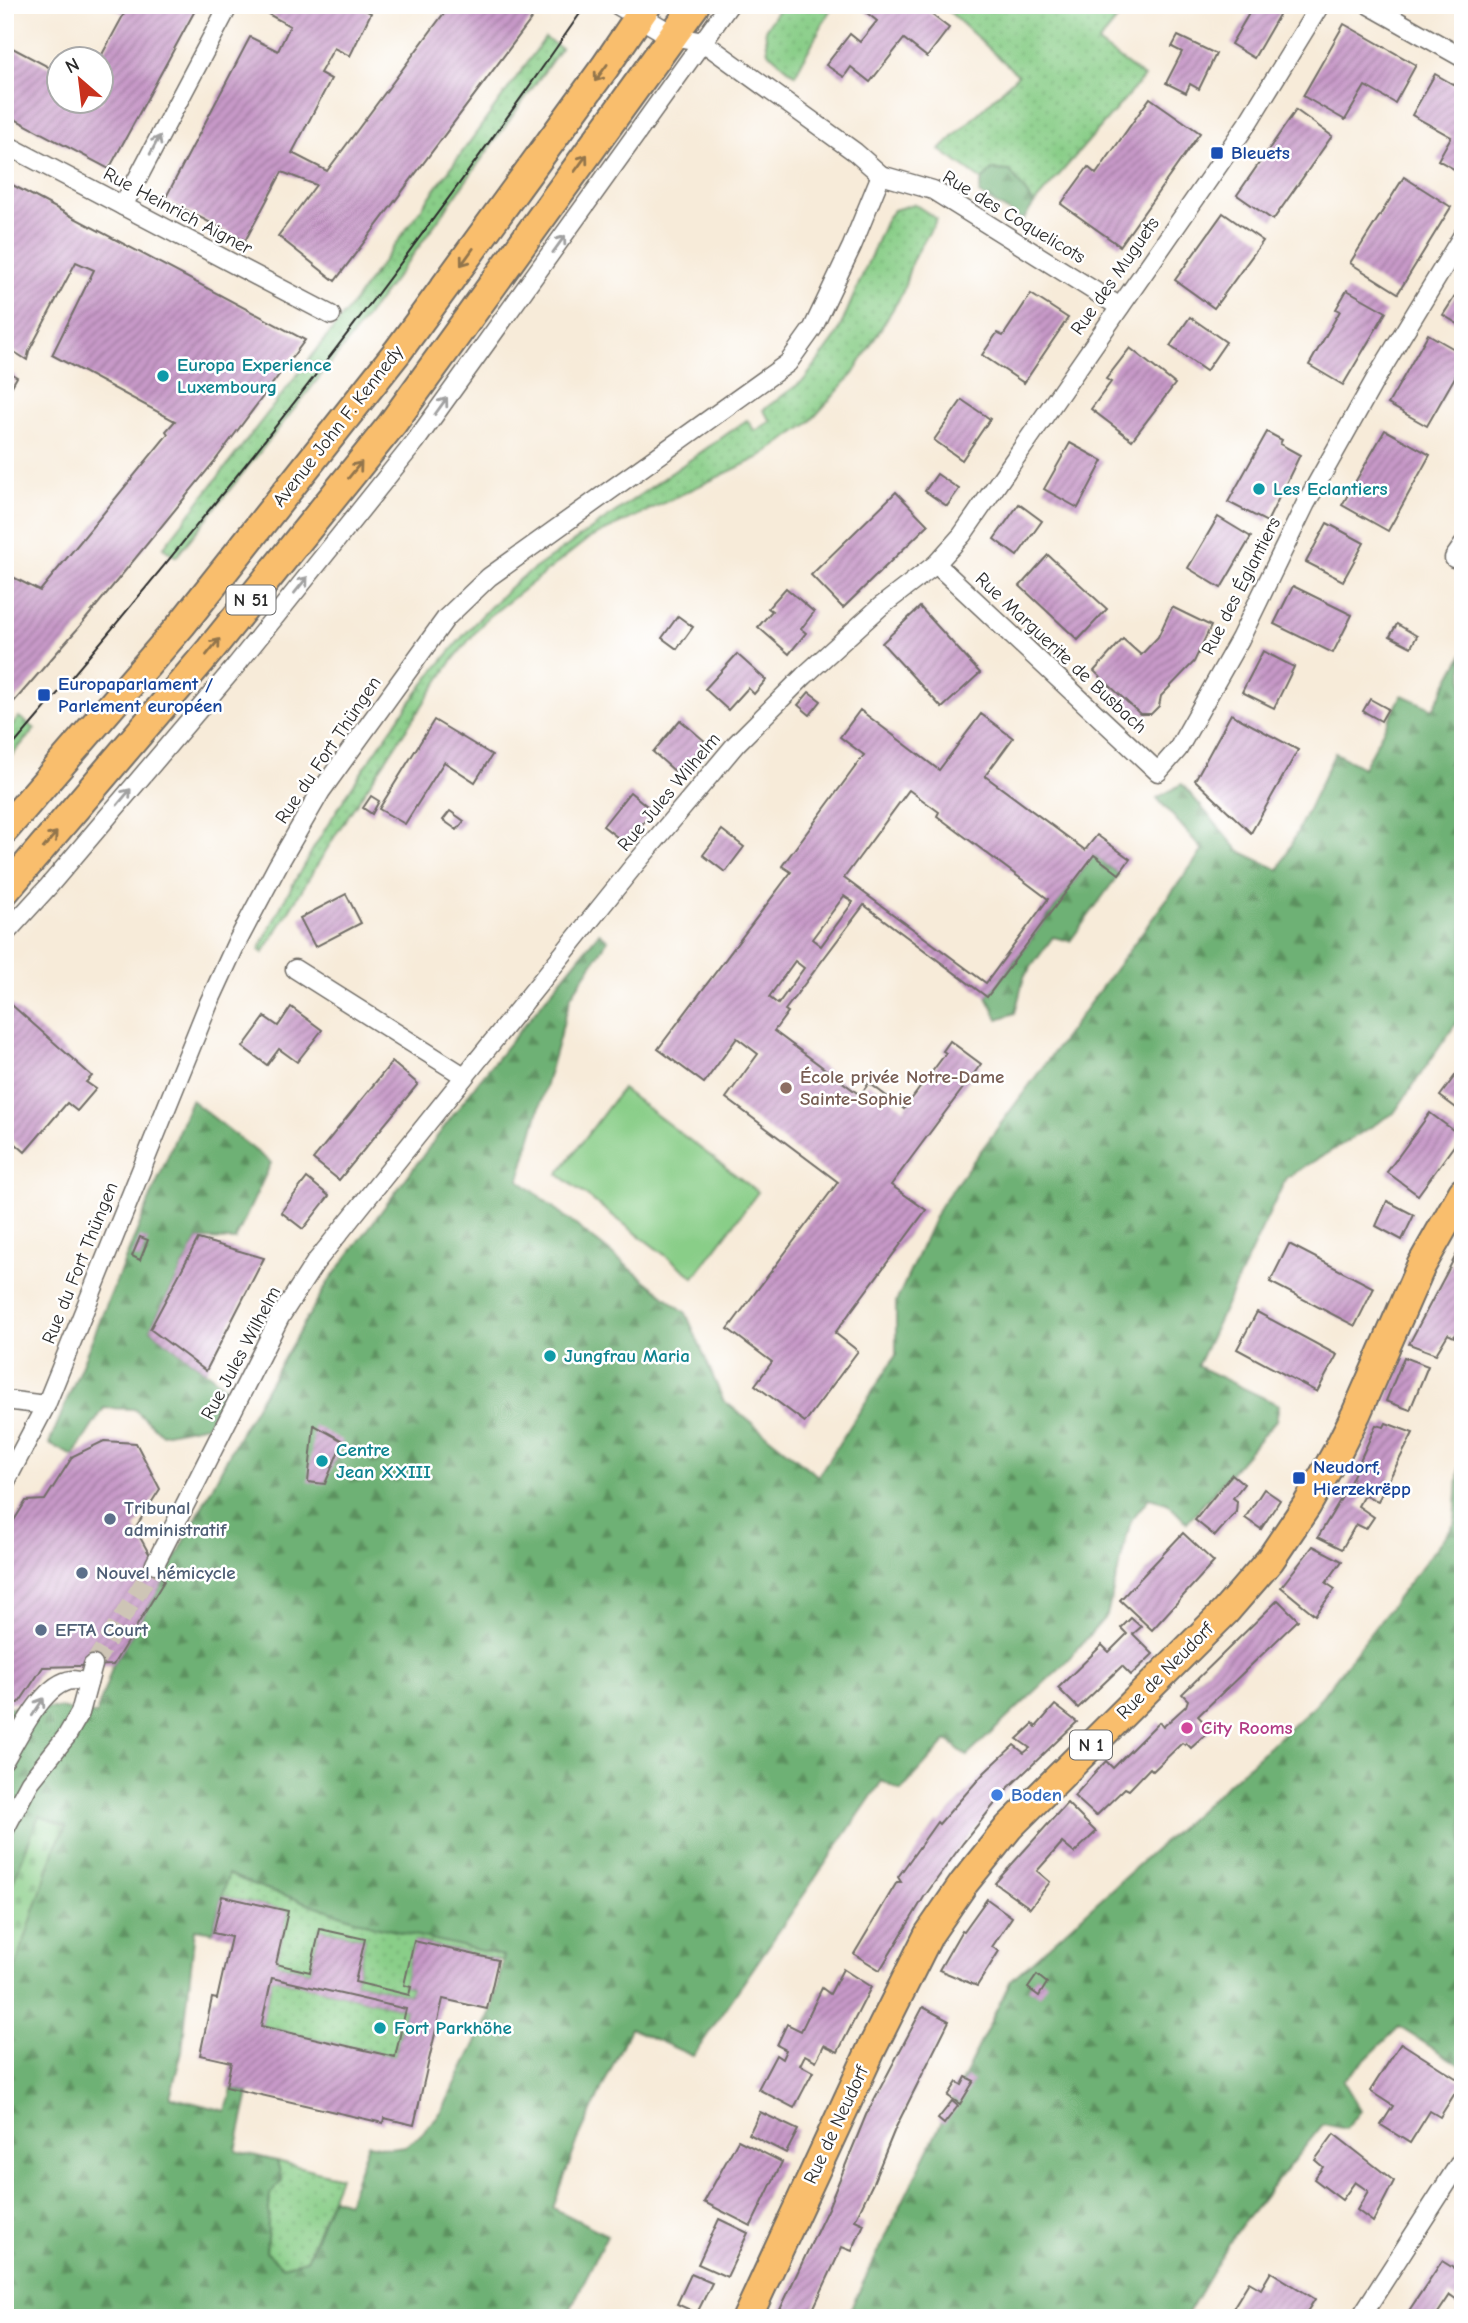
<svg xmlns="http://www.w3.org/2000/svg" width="1468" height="2323" viewBox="0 0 1468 2323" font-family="'Comic Neue',sans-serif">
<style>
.grass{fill:url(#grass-dots);stroke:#5a7c5a;stroke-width:2}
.forest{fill:url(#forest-firs);stroke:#4c6e50;stroke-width:2;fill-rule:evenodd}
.cemetery{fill:url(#cemetery-stones);stroke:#5a7c5a;stroke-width:2}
.pitch{fill:#89ce88;stroke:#5a7c5a;stroke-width:2}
.building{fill:url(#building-hatch);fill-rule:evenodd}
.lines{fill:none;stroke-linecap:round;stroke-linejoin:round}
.minor-tunnel{stroke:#cec5b6;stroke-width:18;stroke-dasharray:18 9;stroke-linecap:butt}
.minor-casing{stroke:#726e68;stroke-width:21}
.tertiary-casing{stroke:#726e68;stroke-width:24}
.primary-casing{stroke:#726e68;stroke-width:32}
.minor{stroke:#fff;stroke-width:18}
.tertiary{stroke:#fff;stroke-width:21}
.primary{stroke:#f9be6d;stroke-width:28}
.tram{stroke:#2b2b2b;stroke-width:2}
.oneway{stroke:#92744c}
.oneway2{stroke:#a0a0a0}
.transit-dot{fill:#1a4fb4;stroke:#fff;stroke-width:2.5}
.culture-dot{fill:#0f9aa8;stroke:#fff;stroke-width:2.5}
.education-dot{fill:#8d6e63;stroke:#fff;stroke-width:2.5}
.service-dot{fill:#5c6f8a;stroke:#fff;stroke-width:2.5}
.hotel-dot{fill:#d1479c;stroke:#fff;stroke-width:2.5}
.shop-dot{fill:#3f7fe0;stroke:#fff;stroke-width:2.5}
.labels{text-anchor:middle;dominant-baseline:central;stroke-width:5;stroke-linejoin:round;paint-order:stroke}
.shield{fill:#fff;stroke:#6b6b6b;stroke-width:2}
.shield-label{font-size:18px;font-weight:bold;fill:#2b2b2b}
.transit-label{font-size:19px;font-weight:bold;fill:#164399;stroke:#fff;text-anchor:start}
.street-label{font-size:19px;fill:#2b2b2b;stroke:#fff}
.culture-label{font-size:19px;font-weight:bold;fill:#0d838f;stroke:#fff;text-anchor:start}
.education-label{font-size:19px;font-weight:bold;fill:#785e54;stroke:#fff;text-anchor:start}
.service-label{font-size:19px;font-weight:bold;fill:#4e5e75;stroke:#fff;text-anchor:start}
.hotel-label{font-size:19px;font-weight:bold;fill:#b23c85;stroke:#fff;text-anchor:start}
.shop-label{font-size:19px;font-weight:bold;fill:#366cbe;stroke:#fff;text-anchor:start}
</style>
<defs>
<pattern id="grass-dots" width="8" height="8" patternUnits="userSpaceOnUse" patternTransform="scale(1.75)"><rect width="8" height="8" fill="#89ce88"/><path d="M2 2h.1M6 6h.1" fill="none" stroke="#76b176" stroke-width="1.8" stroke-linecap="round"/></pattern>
<pattern id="forest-firs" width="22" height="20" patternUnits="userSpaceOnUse" patternTransform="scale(1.75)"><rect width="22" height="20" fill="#6eb174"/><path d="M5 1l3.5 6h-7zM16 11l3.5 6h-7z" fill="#5b905f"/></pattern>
<pattern id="cemetery-stones" width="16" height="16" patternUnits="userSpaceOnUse" patternTransform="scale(1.75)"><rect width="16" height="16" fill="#89ce88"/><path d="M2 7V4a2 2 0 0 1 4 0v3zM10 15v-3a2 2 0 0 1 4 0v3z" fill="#76b176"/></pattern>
<pattern id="building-hatch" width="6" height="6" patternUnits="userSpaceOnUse" patternTransform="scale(1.75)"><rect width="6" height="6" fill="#c799c8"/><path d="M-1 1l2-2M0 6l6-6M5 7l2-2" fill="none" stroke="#a27da3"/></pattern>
</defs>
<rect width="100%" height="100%" fill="#fff"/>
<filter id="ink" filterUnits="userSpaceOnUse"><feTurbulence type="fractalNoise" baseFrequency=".0143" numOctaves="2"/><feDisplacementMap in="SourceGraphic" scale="14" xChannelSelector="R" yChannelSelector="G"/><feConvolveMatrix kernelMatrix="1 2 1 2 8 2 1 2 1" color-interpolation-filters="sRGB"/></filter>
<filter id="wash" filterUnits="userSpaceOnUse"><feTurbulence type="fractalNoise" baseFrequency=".00686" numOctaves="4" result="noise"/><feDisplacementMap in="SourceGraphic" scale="28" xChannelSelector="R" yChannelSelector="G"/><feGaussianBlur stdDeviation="1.57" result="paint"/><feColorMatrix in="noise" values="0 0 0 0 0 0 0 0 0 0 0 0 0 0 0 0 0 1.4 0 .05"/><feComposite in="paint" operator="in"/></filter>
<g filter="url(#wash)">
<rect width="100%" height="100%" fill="#f7ebd9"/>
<g class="grass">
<path d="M781,5h52l-38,70 -27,-23 -3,-22z"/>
<path d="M942,5h187l-31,38 46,34 -110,127 -24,-33 -18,-1 -10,10 -42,-30 78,-75z"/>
<path d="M545,38l16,10 -143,200 -72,96 -170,213 -13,-9 187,-241z"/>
<path d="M914,204l23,15 -25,42 -10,33 -49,80 -45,50 -50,34 -170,81 -102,80 -34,42 -114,170 -75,122 -4,-3c34,-71 74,-137 119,-202 41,-60 85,-118 139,-167l230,-161 8,11 16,-10 -8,-11 41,-30 32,-43 51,-119 7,-8z"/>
<path d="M19,717l16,12 -30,34v-29z"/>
<path d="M227,1874l28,11 120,41 129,30 -1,5 -88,-20 -11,44 7,2 -2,8 -54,-13 10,-43 -45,-10 -10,43 -34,-8 12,-53 -66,-15z"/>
<path d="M272,1978l134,31 -11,48 -134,-31z"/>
<path d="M277,2161l63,16 -34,83 -24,6 -16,-14 4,-58 12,-13z"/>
</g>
<g class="forest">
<path d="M992,170l18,1 24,33 -11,16 -44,-26 3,-14z"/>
<path d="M1463,654v359l-69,100 -108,65 -89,188 82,39 -3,15 -89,103 -20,-20 -18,-5 -18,22 -24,95 -41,47 -99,94 -20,-16 -46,51 -19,-10 -189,275 -63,-28 -52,112 -25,68 54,27 -41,83h-561v-319l51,-154 10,-18 -27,-11 -34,86v-195l54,1 37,7 17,-50 51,-84 74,-144 89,-153 150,-201 122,-150 9,7 -37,56 -52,184 167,133 37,87 95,76 78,-121v-53l44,-96 263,-356 -46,-52 25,-14 57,67 40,19 56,-117 28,15 39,-73 31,14zM228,1874l27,11 120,41 129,30 -12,54 -50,101 -22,25 -15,10 -16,2 -21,-4 -21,59 -15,-5 -25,62 -25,6 -16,-14 4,-58 12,-13 -5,-20 -41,-10 13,-58 -17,-5 -6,23 -56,-14 12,-46 13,-122 18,3z"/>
<path d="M1094,855l25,19 -49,67 -17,-4 -29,40 -9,36 -17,6 -11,-22z"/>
<path d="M191,1100l80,63 -36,77 -37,-1 -48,90 76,58 -19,38 -45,9 -28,-25 -30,-1 -31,48 -24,-12z"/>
<path d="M1463,1406v661l-64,-40 -56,54 18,30 -15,18 -23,-5 -88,109 -50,85h-339l165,-338 304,-275 140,-182z"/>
</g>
<path class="cemetery" d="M39,1816l27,10 -10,19 -51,154v-97z"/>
<path class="pitch" d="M622,1089l136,103 -64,85 -136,-103z"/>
<g id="blocks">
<g class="building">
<path d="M107,5h91l-89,164 -104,-55v-70l55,29v29h42v-42h-3l25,-46z"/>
<path d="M272,5h84l15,8 -21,43 -16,-8 -14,25 11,6 -39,74 35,18 123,-166h92l-207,276 -57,-45 38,-51 -34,-13 -37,69 -80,-42 85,-162 28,14 12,-25 -22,-12z"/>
<path d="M865,5h66l-4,6 22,17 -22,29 -23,-18 -34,43 -19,-15 -7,10 -18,-12 24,-31 10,8 17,-21 -15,-12z"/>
<path d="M1254,5h13l13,8 -26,45 -23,-14z"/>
<path d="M1344,24l72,41 -21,38 -30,-17 -20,34 -42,-24z"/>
<path d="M1178,36l38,18 -17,35 -9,-5 -4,9 -20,-10 16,-31 -10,-5z"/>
<path d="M1435,74l28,16v84l-25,-14 13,-23 -39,-22z"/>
<path d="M1150,98l50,35 -80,113 -59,-42 27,-37 8,7z"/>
<path d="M1296,110l36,26 -59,84 -36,-25z"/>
<path d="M1404,177l47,30 -53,86 -48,-30z"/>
<path d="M5,181l300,159 -91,122 -134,164 -75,86v-139l35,18 128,-157 -2,-3 9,-10 -123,-66 42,-85 -18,-8 -47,89 -2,9 -19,-12 -3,4z"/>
<path d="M1223,213l40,28 -49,67 -39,-28z"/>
<path d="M1463,284v43l-20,-12z"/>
<path d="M1347,290l39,22 -43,73 -34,-20 31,-54 -4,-2z"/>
<path d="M1031,294l37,24 -44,65 -42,-28 15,-22 6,3z"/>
<path d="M1190,317l36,25 -20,29 -36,-25z"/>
<path d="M1428,334l35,20v9l-36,63 -39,-22z"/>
<path d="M1130,348l45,36 -43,56 -41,-31 20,-27 -5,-3z"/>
<path d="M5,370l12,7 -12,21z"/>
<path d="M962,400l28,19 -28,41 -28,-20z"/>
<path d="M1385,430l45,25 -42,76 -46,-26z"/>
<path d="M1267,432l15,8 -2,4 20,11 -33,67 -39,-20z"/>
<path d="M1070,443l33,18 -25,47 -34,-19z"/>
<path d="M937,474l22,15 -12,17 -22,-15z"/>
<path d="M896,492l32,33 -85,83 -32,-33z"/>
<path d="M1019,504l23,17 -25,35 -23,-17z"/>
<path d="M1218,517l33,20 -30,51 -33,-20z"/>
<path d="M1327,523l37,20 -21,38 -37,-19z"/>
<path d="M1048,555l59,54 -29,31 -58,-54z"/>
<path d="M1293,586l59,29 -19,38 -59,-29z"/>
<path d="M786,588l28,24 -13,17 5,4 -17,21 -31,-27 14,-16 -4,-3z"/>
<path d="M920,607l60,66 -38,35 -60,-65z"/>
<path d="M1172,607l39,19 -17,36 -33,34 -2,10 -8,8h-11l-46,-43 29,-32 18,16 17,-18z"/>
<path d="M678,616l15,11 -16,22 -15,-11z"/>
<path d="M1397,624l20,12 -6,11 -21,-11z"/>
<path d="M1263,651l31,16 -20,41 -32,-16z"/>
<path d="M737,654l29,26 -12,14 -6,-6 -20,22 -23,-21z"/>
<path d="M809,692l12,9 -11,14 -12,-10z"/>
<path d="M1370,699l18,10 -7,12 -18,-10z"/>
<path d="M860,710l79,60 42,-56 32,24 -28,38 100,74 12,-15 33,24 -11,15 -25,-19 -107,142 -123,-92 -79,105 3,2 -14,19 86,64 9,-12 35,26 42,-56 -3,-2 7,-10 31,23 -90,121 35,25 -91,123 23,18 -53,71 -50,-37 17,-23 -44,-33 110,-147 -112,-84 32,-44 -21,-16 -33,45 -46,-34 133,-177 -9,-6 82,-111 -24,-18zM909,790l30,22 -2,4 111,83 -62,84 -142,-105zM844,896l9,6 -32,44 -9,-7zM795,961l9,7 -26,36 -9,-7z"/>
<path d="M1231,714l67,36 -47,83 -56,-53z"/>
<path d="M434,720l58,35 -17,27 -31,-20 -39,62 -26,-15z"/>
<path d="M680,720l26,22 -28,32 -25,-22z"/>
<path d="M630,792l23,19 -27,33 -23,-18z"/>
<path d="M371,796l8,5 -7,13 -9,-6z"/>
<path d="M450,811l14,10 -7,9 -14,-10z"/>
<path d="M722,830l22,17 -19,25 -22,-17z"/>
<path d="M346,894l15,29 -46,24 -15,-29z"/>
<path d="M5,999l87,77 -6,6 10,7 -19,22 -10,-8 -42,49 -20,-18z"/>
<path d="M291,1007l31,23 -25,32 -18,-13 -12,16 -24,-18 22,-30 13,9z"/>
<path d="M392,1062l26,22 -79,96 -26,-21z"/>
<path d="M1463,1065v48l-23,-17z"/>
<path d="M1430,1113l31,23 -43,59 -31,-23z"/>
<path d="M307,1178l22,18 -26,33 -22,-17z"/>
<path d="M1387,1201l27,14 -12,25 -26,-14z"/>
<path d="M140,1237l8,3 -8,20 -8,-4z"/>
<path d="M198,1239l66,19 -58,113 -56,-42z"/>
<path d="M1463,1242v81l-9,14 -6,-3 -12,20 -27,-10z"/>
<path d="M1289,1244l85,44 -19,38 -85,-44z"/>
<path d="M1257,1312l80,43 -20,37 -80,-43z"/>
<path d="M1404,1357l24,9 -18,44 -24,-9z"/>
<path d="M1386,1423l27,10 -35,68 -14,-6 -6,11 16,11 -8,12 -10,-5 -14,25 -24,-12 30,-50 28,-62 8,2z"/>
<path d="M314,1425l29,16 -18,43 -17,-2z"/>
<path d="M104,1441l32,2 24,46 -25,39 29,53 -51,84 -70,2 -24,36 -14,-1v-167l21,-34 19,-1 28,-44z"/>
<path d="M1232,1474l12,10 -11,14 4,3 -1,11 -21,24 -20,-16z"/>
<path d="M1264,1489l16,11 -19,29 -16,-11z"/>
<path d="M1183,1533l31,29 -62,68 -32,-30z"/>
<path d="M1313,1546l29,15 -16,22 9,6 -20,26 -34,-28z"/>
<path d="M1278,1600l20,20 -100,96 13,14 -20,18 -5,-5 -1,2 -3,-2 -29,28 -3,-3 -21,22 -4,-2 -29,28 -22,-20 32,-35 7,7 46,-46 4,5 23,-21 2,-6 -6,-6z"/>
<path d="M1131,1618l10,9 -8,7 20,20 -22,21 -9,-9 -44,42 -20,-20 44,-43 7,7 18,-18 -6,-6z"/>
<path d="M1055,1705l22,17 -72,69 -42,52 -39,54 -44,73 -26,-16 43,-72h4l-3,-5 39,-55 2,2 46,-52 29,-27 10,8 6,-5 -13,-9 16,-15 3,3z"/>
<path d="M1067,1803l29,29 -22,21 -12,-10 -25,28 13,11 -20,26 -35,-25z"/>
<path d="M222,1896l66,15 -12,53 34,8 10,-43 45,10 -10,43 54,13 2,-8 -7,-2 10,-44 84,19 -11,49 -44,-10 -29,126 -30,-7 -1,5 -157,-36 5,-25 -31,-7 12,-57 5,1 14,-62 -18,-4zM272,1978l134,31 -11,48 -134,-31z"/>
<path d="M987,1899l25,18 -20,30 7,4 -22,35 -38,-16 23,-40 2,1z"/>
<path d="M843,1969l28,18 -33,65 -14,-7 -8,16 -11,-6 -5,10 13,7 -19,36 -36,-19 18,-34 6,4 4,-9 -9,-5 10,-21 14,7 21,-43 8,6z"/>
<path d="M1037,1975l10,8 -8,13 -11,-8z"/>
<path d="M923,2007l26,14 -54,108 -22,54 -18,37 9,4 -12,27 -10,-4 -33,71h-33l52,-110 38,-93z"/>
<path d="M1401,2043l61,39 -22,35 -10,-6 -20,32 -29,-18 12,-19 -23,-15z"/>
<path d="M966,2077l8,4 -14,23 -12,-8 9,-14 5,3z"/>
<path d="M952,2101l6,5 -14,18 -6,-5z"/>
<path d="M760,2112l38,18 -12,23 -37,-19z"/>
<path d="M1334,2134l60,47 -21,41 -16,-12 11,-19 -13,-9 -13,18 -28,-21 9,-12 -8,-7z"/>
<path d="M738,2140l44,22 -31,64 -47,-24z"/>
<path d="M719,2219l29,14 -21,44 -29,-13z"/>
<path d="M1442,2261l21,13v30l-13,-9 -14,21 3,2h-35z"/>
<path d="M1271,2272l44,27 -12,19h-65l-8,-5 19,-31 12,7z"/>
<path d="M691,2274l21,9 -15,30 -20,-9z"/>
</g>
</g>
</g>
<g filter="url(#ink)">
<use href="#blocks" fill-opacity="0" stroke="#726e68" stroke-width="2"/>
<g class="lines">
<path class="minor-tunnel" d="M93,1665l62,-101"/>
<defs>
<g id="minor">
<path d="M1369,5l94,53"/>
<path d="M673,36l30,6 152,110 26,23 52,15 187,117"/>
<path d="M5,144l326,171"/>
<path d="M123,206l106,-201"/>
<path d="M1454,558l9,-13"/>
<path d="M936,564l222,208 20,-23 62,-110 66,-136 69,-123 88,-145"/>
<path d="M5,934l43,-47 186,-219 181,-226 314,-437"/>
<path d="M295,969l169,107"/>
<path d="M5,1400l41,5"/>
<path d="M5,1483l41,-78 162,-400 28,-61 42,-79 43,-74 125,-173 43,-41 299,-214 25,-35 39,-82 29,-71"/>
<path d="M155,1564l125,-247 35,-54 317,-395 104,-124 68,-68 76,-69 56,-43 26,-29 285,-411 73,-119"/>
<path d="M5,1759c14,-23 38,-76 67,-79 5,0 12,2 16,3"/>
<path d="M5,1829l25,-47 36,-45 14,-24 13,-48"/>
<path d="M1360,2318l103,-160"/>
</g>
<path id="tertiary" d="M620,5l53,31"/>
<g id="primary">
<path d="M5,829l177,-205 216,-273 207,-284 42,-62"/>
<path d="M5,891l205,-241 182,-226 303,-419"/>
<path d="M747,2318l124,-268 58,-116 35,-51 45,-56 216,-215 45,-52 37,-55 31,-55 18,-36 65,-148 42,-74"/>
</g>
</defs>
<use href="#minor" class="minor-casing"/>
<use href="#tertiary" class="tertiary-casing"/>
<use href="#primary" class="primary-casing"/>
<use href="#minor" class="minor"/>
<use href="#tertiary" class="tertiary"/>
<use href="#primary" class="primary"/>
<path class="tram" d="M5,755c207,-240 401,-489 581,-750"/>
</g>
<defs><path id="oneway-shaft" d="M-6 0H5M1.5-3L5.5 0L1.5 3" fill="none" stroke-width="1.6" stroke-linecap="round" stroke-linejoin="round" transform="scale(1.75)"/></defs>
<g class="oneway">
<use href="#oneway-shaft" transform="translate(601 73) rotate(126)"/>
<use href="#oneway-shaft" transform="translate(581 163) rotate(-54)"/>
<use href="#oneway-shaft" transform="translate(467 257) rotate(126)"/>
<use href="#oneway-shaft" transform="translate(355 470) rotate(-51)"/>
<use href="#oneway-shaft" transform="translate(213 647) rotate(-51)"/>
<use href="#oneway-shaft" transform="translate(50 840) rotate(-50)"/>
</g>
<g class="oneway2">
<use href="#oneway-shaft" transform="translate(155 145) rotate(-62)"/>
<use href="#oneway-shaft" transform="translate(559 244) rotate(-54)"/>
<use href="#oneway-shaft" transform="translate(441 406) rotate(-54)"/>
<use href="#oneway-shaft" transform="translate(301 585) rotate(-51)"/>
<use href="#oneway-shaft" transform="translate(124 797) rotate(-50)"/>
<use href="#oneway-shaft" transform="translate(38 1707) rotate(-57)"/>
</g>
</g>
<g class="transit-dot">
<rect x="1210" y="146" width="14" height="14" rx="3.5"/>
<rect x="37" y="688" width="14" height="14" rx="3.5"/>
<rect x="1292" y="1471" width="14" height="14" rx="3.5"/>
</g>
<g class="culture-dot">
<circle cx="163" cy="376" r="7"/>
<circle cx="1259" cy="489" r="7"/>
<circle cx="550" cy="1356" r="7"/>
<circle cx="322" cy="1461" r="7"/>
<circle cx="380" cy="2028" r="7"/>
</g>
<circle class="education-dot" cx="786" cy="1088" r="7"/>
<g class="service-dot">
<circle cx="110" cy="1519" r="7"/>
<circle cx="82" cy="1573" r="7"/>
<circle cx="41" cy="1630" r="7"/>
</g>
<circle class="hotel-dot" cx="1187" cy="1728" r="7"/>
<circle class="shop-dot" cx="997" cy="1795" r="7"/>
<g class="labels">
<g class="shield">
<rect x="226.5" y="585.5" width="49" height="29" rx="5"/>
<rect x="1070" y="1730.5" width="42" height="29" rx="5"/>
</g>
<g class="shield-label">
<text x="251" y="600">N 51</text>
<text x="1091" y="1745">N 1</text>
</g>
<g class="transit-label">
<text x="1231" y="153">Bleuets</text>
<text x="58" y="684">Europaparlament /<tspan x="58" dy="22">Parlement européen</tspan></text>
<text x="1313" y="1467">Neudorf,<tspan x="1313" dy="22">Hierzekrëpp</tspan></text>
</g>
<g class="street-label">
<text transform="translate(178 211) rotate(28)">Rue Heinrich Aigner</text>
<text transform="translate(1014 217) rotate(31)">Rue des Coquelicots</text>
<text transform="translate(1115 276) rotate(-55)">Rue des Muguets</text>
<text transform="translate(338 426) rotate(-52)">Avenue John F. Kennedy</text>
<text transform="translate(1241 586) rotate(-63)">Rue des Églantiers</text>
<text transform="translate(1061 653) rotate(43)">Rue Marguerite de Busbach</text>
<text transform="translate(328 750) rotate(-56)">Rue du Fort Thüngen</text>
<text transform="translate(669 792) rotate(-50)">Rue Jules Wilhelm</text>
<text transform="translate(80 1263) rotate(-68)">Rue du Fort Thüngen</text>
<text transform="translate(241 1353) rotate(-62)">Rue Jules Wilhelm</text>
<text transform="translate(1165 1671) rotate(-45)">Rue de Neudorf</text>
<text transform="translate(836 2125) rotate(-65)">Rue de Neudorf</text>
</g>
<g class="culture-label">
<text x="177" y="365">Europa Experience<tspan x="177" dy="22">Luxembourg</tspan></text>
<text x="1273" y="489">Les Eclantiers</text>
<text x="564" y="1356">Jungfrau Maria</text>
<text x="336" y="1450">Centre<tspan x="336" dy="22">Jean XXIII</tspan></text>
<text x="394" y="2028">Fort Parkhöhe</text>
</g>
<g class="education-label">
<text x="800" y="1077">École privée Notre-Dame<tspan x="800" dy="22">Sainte-Sophie</tspan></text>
</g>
<g class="service-label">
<text x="124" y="1508">Tribunal<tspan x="124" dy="22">administratif</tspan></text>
<text x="96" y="1573">Nouvel hémicycle</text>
<text x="55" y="1630">EFTA Court</text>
</g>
<g class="hotel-label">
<text x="1201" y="1728">City Rooms</text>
</g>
<g class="shop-label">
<text x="1011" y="1795">Boden</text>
</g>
</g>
<rect width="1468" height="2323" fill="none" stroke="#fff" stroke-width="28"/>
<g transform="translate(80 80) rotate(332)"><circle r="33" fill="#ffffff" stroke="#aaaaaa" stroke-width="2"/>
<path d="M0-5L12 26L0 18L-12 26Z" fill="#c8321e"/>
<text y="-10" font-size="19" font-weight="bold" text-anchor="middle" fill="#2b2b2b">N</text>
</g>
</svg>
